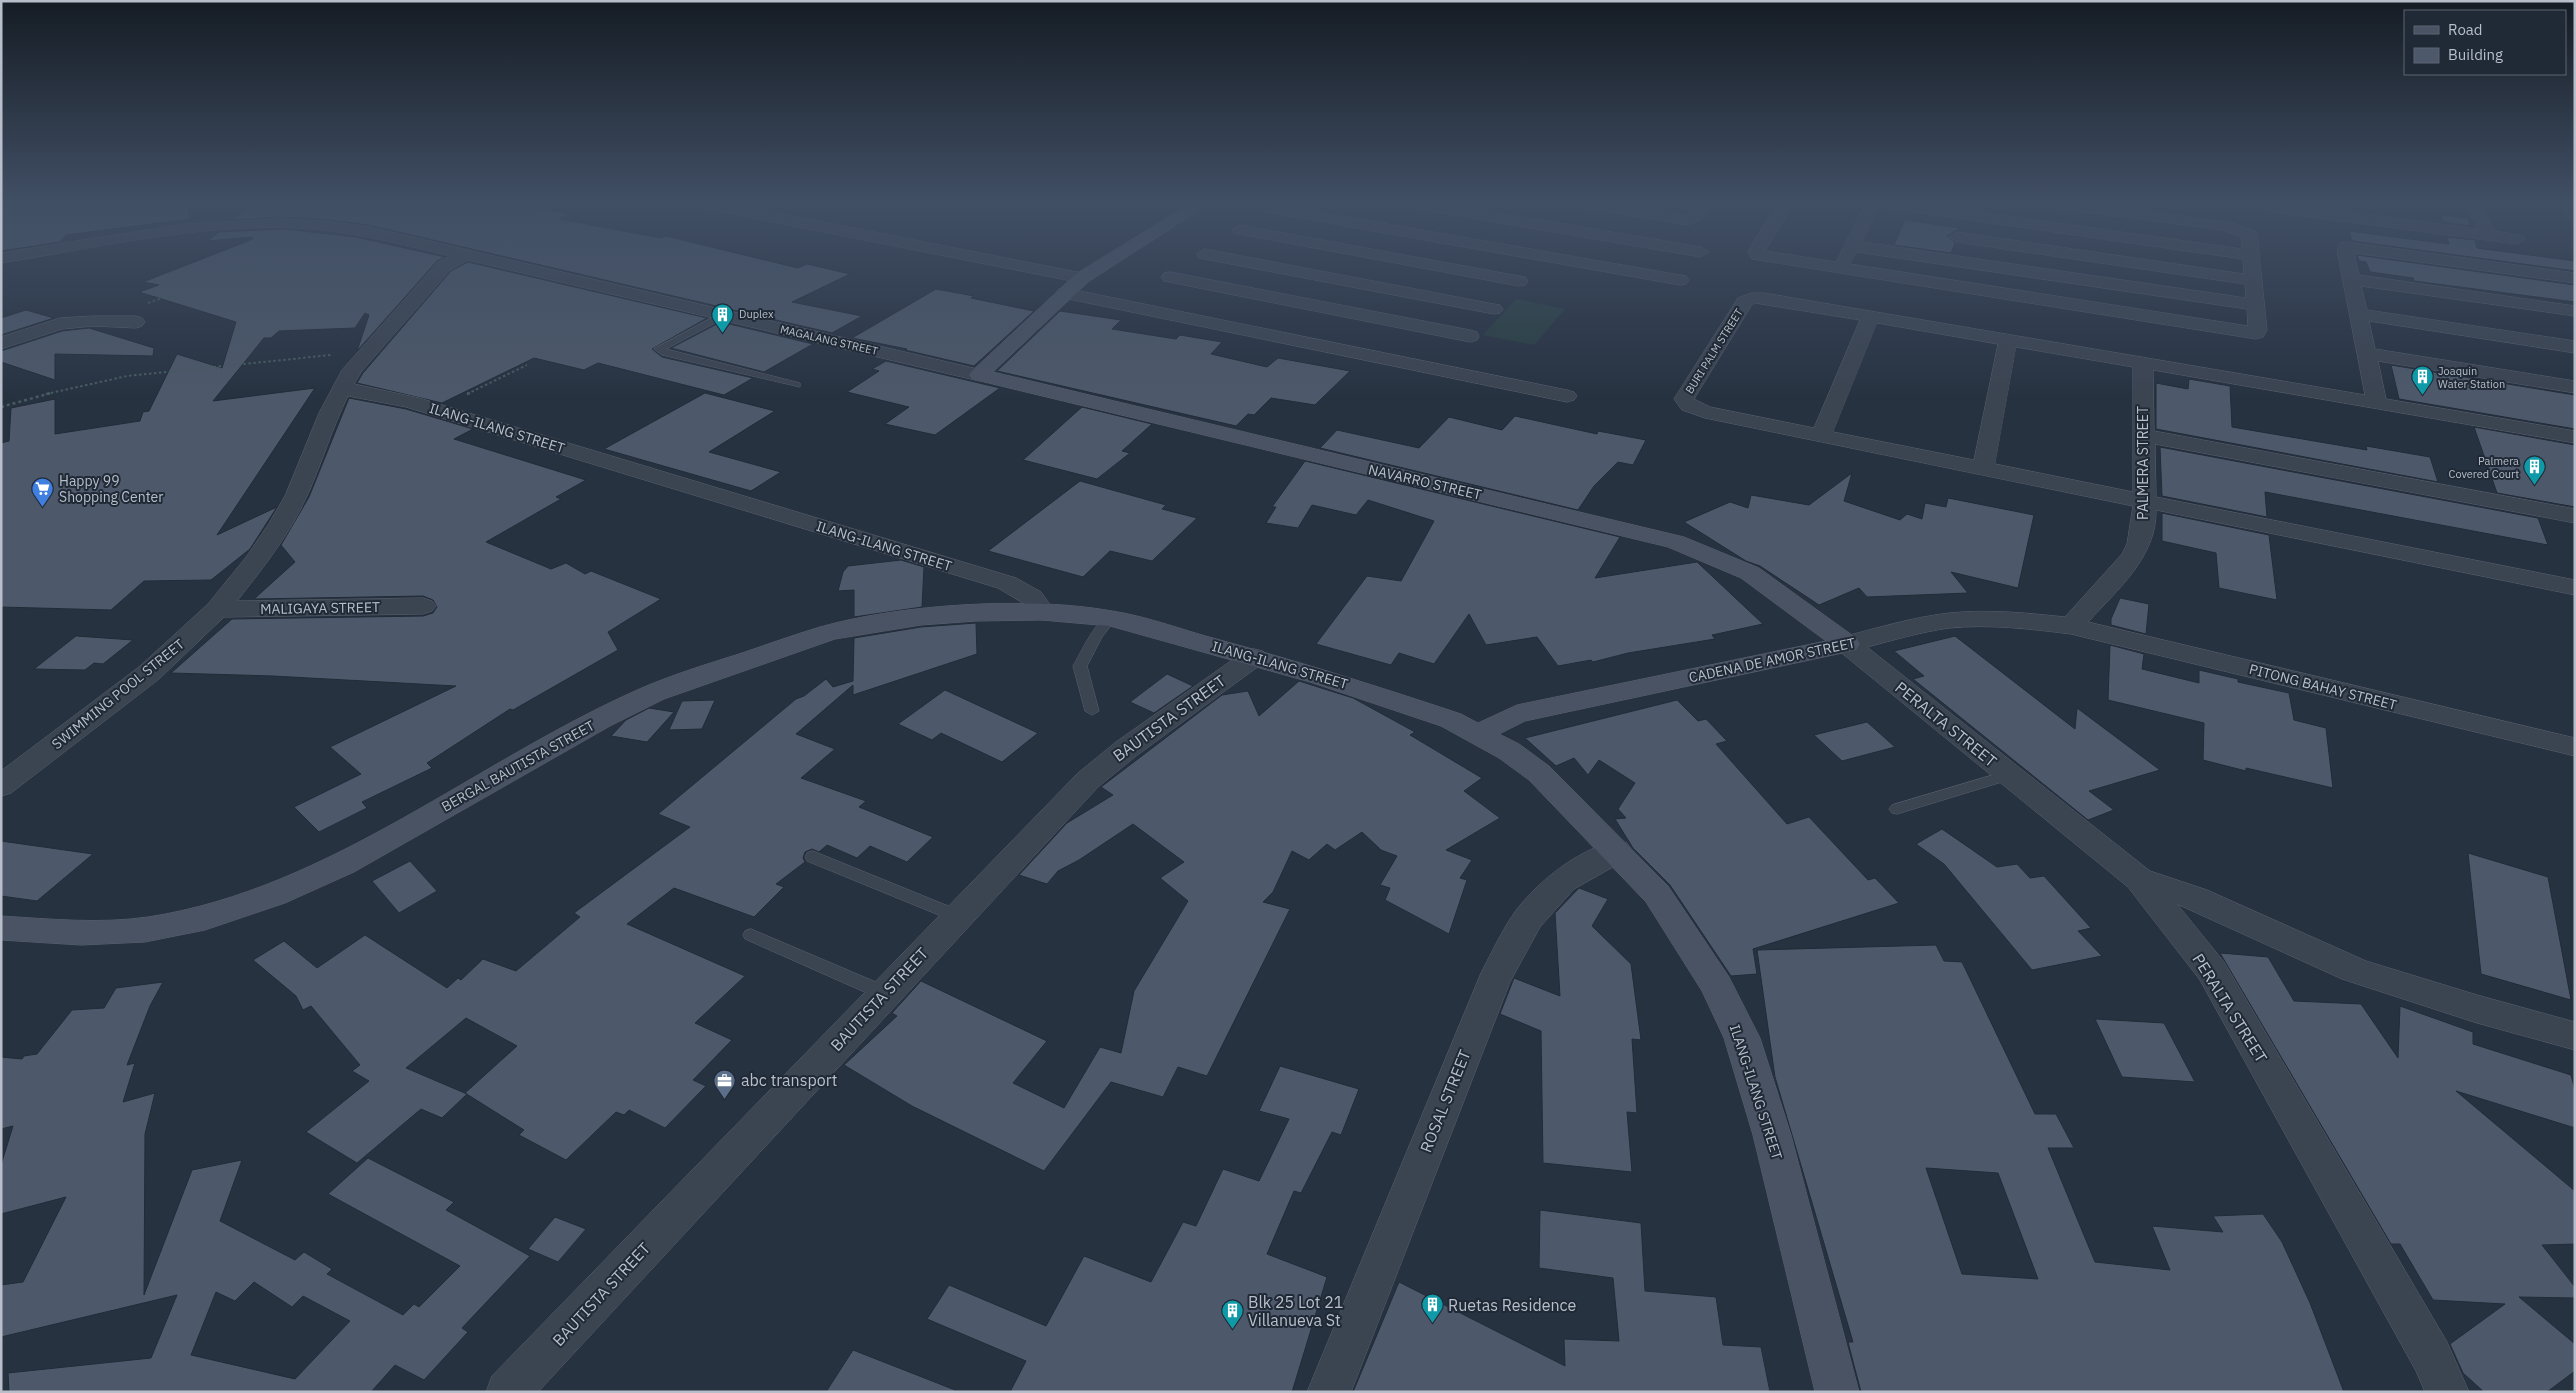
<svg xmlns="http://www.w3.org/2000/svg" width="2576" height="1393" viewBox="0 0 2576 1393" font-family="'IBM Plex Sans',sans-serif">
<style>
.green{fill:#293f42}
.building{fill:#4d596a;stroke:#222b38;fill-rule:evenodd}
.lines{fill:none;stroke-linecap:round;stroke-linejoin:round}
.lane-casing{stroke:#59626e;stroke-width:1}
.street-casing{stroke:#59626e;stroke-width:1}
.secondary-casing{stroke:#59626e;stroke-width:1}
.path-far1{stroke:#475b5f;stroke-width:2;stroke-dasharray:2.5 2.5;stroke-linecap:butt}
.path{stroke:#475b5f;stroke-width:2.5;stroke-dasharray:3 3;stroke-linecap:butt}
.lane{fill:#3b4451;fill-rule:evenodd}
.street{fill:#3b4451;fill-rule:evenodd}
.secondary{fill:#495364;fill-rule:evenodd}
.labels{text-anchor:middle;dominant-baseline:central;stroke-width:4;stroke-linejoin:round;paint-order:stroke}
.far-poi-label{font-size:11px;fill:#b8bfcb;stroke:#202936;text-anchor:start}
.far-street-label{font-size:11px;fill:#b8bfcb;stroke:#202936}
.street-label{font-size:14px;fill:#b8bfcb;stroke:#202936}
.poi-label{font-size:14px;fill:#b8bfcb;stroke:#202936;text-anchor:start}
.near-street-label{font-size:16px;fill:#b8bfcb;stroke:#202936}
.near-poi-label{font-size:16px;fill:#b8bfcb;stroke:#202936;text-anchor:start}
</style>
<rect width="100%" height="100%" fill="#273241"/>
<path class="green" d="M1516,299l49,10 -31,36 -51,-10z"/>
<g class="building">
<path d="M1,202h186l2,17 -123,16 -6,7 -59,9z"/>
<path d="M254,202h258l58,12 -11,5 102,19 5,-2 132,32 9,-4 43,10 -58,28 70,14 -30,17 -463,-108 -45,-6 -46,-2 -45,3z"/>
<path d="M2440,215l28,3 2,8 -27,-4z"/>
<path d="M1905,220l55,8 -13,8 8,7 -4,10 -57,-8z"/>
<path d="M284,229l72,8 89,20 -8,4 -80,90 12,-36 -4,-2 -10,15 -76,3 -8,7h-7l-51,63 102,-13 -98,147 60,-28 -27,42 -39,31 -67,1 -33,29 -110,-3v-164l8,-2 2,-33 44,-9v35l85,-13 3,-9 6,-1 28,-57 45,14 14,-46 -97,-30 20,-7 -16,-3 110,-43 -1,-2 -44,4 11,-9z"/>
<path d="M2349,231l100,13 -2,-7 28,3 2,8 98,13v10l-223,-30z"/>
<path d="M2357,255l218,30v17l-161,-21 -1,-3 -43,-6 -4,-10 -7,-1z"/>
<path d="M468,262l239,56 -55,31 10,8 91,21 -29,17 -126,-32 -14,7 -50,-12 -92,45 -85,-20 6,-10 88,-102z"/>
<path d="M936,289l38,7 -3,2 63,13 -60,55 -69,-16 2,-1 -55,-11z"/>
<path d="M26,310l28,8 -53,17v-17z"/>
<path d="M1060,311l61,9 -9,9 64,10 4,-4 42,7 -11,12 56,13 11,-9 72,13 -35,34 -44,-7 -17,17 -6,-1 -12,12 -239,-55z"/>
<path d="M721,322l92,22 -49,28 -93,-24z"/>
<path d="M89,328l65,20 -1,8 -98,-2v26l-54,-18v-11l61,-20z"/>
<path d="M886,361l93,22 21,5 -65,47 -50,-11 24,-17 -62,-15 32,-21 -7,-2z"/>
<path d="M2391,365l184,30v34l-176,-30z"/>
<path d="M2189,379l41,7 2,41 135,23 -1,-4 64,11 8,25 -282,-53v-46l32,6z"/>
<path d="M705,393l70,18 -66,41 72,20 -30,19 -147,-42z"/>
<path d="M349,398l57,11 67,20 -19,10 132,41 -30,17 5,2 -75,43 65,27 15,-6 19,11 6,-3 70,28 -53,33 10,18 -105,60 -3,-1 -83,54 5,5 -70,34 5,6 -48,24 -25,-25 67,-33 -31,-27 126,-61 -183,-10 -102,-3 61,-54 191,-3 10,-3 4,-6 -4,-7 -10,-4 -169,3 41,-37 -14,-17 28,-48z"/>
<path d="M1082,407l70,17 -30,27 8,2 -33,26 -74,-19z"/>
<path d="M1515,416l82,18 1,-3 48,9 -13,25 -15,-3 -24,24 -16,24 -258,-62 17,-18 82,18 30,-31 53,13z"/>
<path d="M2474,427l101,18v62l-78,-14z"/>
<path d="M2160,447l378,71 10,27 -283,-53 2,25 -105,-21z"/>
<path d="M1305,461l315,76 -25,41 102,-16 66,62 -51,11 3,4 -87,14 -35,9 -2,-2 -33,6 -21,-29 -51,8 -17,-31 -35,50 -35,-11 -8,12 -75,-21 51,-68 34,5 33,-60 -66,-21 -12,15 -44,-10 -14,23 -32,-5 10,-16h-4z"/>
<path d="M1852,473l-8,28 56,19 7,-6 15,5 3,-16 21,4 2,-9 86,17 -16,73 -67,-16 17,21 -101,4 -8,-9 -40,17 -59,-39 -14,-5 -62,-39 46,-20 18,6 3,-13 58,10z"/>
<path d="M1080,481l86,24 -4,4 35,9 -45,43 -42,-10 -27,26 -95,-26z"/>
<path d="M2162,513l107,22 8,65 -58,-12 -3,-35 -54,-12z"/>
<path d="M901,560l23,7 -2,40 -68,10v-27l-16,1 5,-19 5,-6z"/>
<path d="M2120,598l29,6 -3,30 -35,-9v-6z"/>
<path d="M976,623l1,31 -124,41v-10l-57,49 39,15 -34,29 65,23 -7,6 74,30 -26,25 -37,-16 -13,12 -30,-13 -8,7 -7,-3 -7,3 -2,6 2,4 -29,22 8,3 -30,30 -80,-29 -47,36 118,52 -50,47 37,17 -39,40 13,6 -41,42 -36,-18 -5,5 -8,-3 -50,48 -47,-25 5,-5 -59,-37 52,-47 -51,-28 -60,50 61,26 -25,24 -21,-9 -64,54 -51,-31 63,-51 -17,-10 8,-6 -49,-59 -8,4 -7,-14 -43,-36 31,-19 33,27 48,-33 82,53 11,-10 3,2 22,-21 33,12 64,-54 -6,-4 116,-86 -32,-13 138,-115 8,-3 22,-17 7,8 20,-6 1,-43 67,-11z"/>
<path d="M76,636l57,4 -30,24 -9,-1 -9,7 -51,-1z"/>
<path d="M1955,636l120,93 2,-21 83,62 -71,21 25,19 -26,10 -175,-141 11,-3 -30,-25z"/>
<path d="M2110,645l34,9 -2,15 57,14v-13l39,9v3l51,11 5,27 32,8 7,60 -87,-20v3l-43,-11 1,-37 -96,-23z"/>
<path d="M1167,674l26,12 -39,27 -24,-11z"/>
<path d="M1299,681l54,17 62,34 -5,3 72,43 -18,13 36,27 -54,32 26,10 -12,18 7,2 -18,54 -64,-34 5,-12 -10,-3 17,-29 -16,-6 -19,-18 -27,18 -8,-6 -18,16 -17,-9 -19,41 -10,10 27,7 -83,167 -29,-9 -15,30 -52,-15 -67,89 -132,-65 -68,-41 53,-49 -5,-3 29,-32 126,60 -34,42 51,25 36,-61 21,6 13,-62 54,-90 -28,-23 24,-16 -51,-38 -54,36 -21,11 -11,13 -28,-9 48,-52 46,-28 -12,-8 121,-92 26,-4 11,25z"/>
<path d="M945,690l93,43 -36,29 -61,-29 -9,7 -34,-16z"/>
<path d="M715,700l-13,29 -33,1 13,-29z"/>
<path d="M1677,700l21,21 8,-2 21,22 -11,3 71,80 22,-7 59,63 7,-2 24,25 -146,46 4,25 -26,2 -61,-91 -37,-37 -18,-29 11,-1 -8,-9 17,-26 -36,-23 -11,15 -14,-17 -18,8 -31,-28z"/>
<path d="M649,708l25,4 -27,30 -36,-6 15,-16z"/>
<path d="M1867,722l28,25 -53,14 -28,-26z"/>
<path d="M1942,829l55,38 20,-3 13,14 14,-2 47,52 -13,3 24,25 -70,14 -88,-106 -28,-20z"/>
<path d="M1,841l92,13 -56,47 -36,-5z"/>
<path d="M2468,853l80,24 23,123 -90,-26z"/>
<path d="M410,861l27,30 -38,22 -27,-32z"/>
<path d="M1579,888l29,11 -16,27 39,38 10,76 -9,-1 5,74 -10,-1 5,60 -89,-9 -2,-132 -41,-17 14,-36 46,18 -5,-83z"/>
<path d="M1936,945l8,16 18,1 73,152h21l18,34h-26l47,114 75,8 -18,-44 71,6 -10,-16 50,-2 19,28 28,61 34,89h-483l-13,-50h5l-78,-265 -18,-127zM1926,1168l72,5 40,106 -76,-5z"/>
<path d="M2220,953l48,4 26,44 67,3 37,54 2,-52 73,26v12l98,31 4,15v38l-119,-37 119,100v53l-33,1 33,42v11l-56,-1 56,47v27l-28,21h-63l-21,-19 -13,-29 55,-40 -72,-4 -33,-56h-9z"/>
<path d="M163,982l-13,24 -23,59 8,-2 -12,39 32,-9 -10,41 -1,161 48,-125 50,-10 -22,61 75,39 9,-8 28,17 -5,5 76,41 11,-11 5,3 41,-41 -132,-72 40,-36 86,44 -8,8 84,46 -68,72 6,4 -44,48 -29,-15 -24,27h-362l-1,-19 143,-15 26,-63 -176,42v-52l22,-3 43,-85 -65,17v-49l12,-39 -12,3v-72l21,2 2,-3 13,-2 35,-44 32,-2 12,-20zM254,1282l38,25 11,-11 47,25 -55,58 -104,-24 25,-63 19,9z"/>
<path d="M2095,1019l69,4 31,59 -73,-5z"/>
<path d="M1280,1066l79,23 -18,46 -9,-3 -31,61 -7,-2 -27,63 60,23 -35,115h-282l16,-31 -99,-42 22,-34 97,41 38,-70 67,26 32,-60 13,4 27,-57 36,12 30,-62 -30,-8z"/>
<path d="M1540,1210l101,13 4,68 71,6 7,48 38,2 9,45h-417l46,-110 166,84 -1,-27 55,2 -6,-63 -74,-10z"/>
<path d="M555,1217l31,12 -28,33 -30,-13z"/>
<path d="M853,1350l102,40v2h-129z"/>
</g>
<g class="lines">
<defs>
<g id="lane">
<path d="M721,313l3,1v4l-58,31 134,34v4l-138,-32 -8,-6z"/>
<path d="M1111,614l6,4 -15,19 -15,29 12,45 -7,4 -7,-4 -12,-45c8,-13 23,-48 38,-52z"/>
<path d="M2010,770l5,2 2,3 -2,3 -118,36 -5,-1 -3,-4 3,-4z"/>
<path d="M813,851l150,61 2,4 -2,4 -6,2 -6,-2 -144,-59 -2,-4 2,-4z"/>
<path d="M751,929l139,59 3,5 -3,5 -6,2 -6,-2 -133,-59 -2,-4 2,-4z"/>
</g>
<g id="street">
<path d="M689,202h32l361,71 6,1 3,4 -3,4 -6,1 -385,-76z"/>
<path d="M1398,202h35l268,45 8,5 -8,5 -295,-50z"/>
<path d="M1569,202h37l80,13 13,-13h16l-13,17 -14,6 -111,-18z"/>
<path d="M1779,202h16l-30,49 71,11 30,-60h42l334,47 -1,-12 -18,-7 -177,-23 -8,-5h43l151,21 23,8 2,3 10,96 -4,7 -7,2 -504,-80 -4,-7zM1879,207l364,52 1,15 -287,-42 -8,5 8,5 288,42 1,14 -384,-56zM1857,252l390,57 1,17 -398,-62z"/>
<path d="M2250,202h23l205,27 -14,-27h16l15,29 28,5 2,3 -8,5 -245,-32 -19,-7z"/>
<path d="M2558,202h16l1,18 -6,-2z"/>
<path d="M1272,204l408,71 6,1 3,4 -3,4 -6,1 -414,-73 -2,-3z"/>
<path d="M278,219l46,2 45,6 617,144 3,4 -3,4 -7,2 -511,-121 -18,10 -89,102 -7,12 65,14 597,180 25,14 14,20 -4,5 -9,3 -9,-3 -10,-14 -25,-15 -592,-181 -58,-11c-16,32 -26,67 -41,100 -17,38 -44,72 -70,105l186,-3 9,3 4,5 -4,5 -9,3 -199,3 -65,62 -148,114 -10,3v-25l138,-104 69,-63 39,-48 21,-31 17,-29 34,-83 23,-43 96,-108 12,-6c-41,-10 -83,-21 -126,-26 -107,-11 -217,16 -323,33v-10l184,-29z"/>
<path d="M1240,225l279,51 6,1 3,4 -3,4 -6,1 -285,-53 -2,-3z"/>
<path d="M2347,242l228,31v10l-221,-30 5,22 216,31v10l-214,-30 6,24 208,31v12l-206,-32 6,28 200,32v12l-197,-32 8,38 189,32v12l-422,-73 1,61 421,78v14l-420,-79 1,53 419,83v15l-419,-85c1,47 -39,80 -68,112l487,116v18l-504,-122c-40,-5 -81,-10 -122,-6 -28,4 -55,12 -82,19l283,224 57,19 159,71 111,34 98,27v28l-98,-27 -135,-44 -165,-75 47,58 223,380 22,50h-44l-9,-21 -216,-391 -72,-93 -290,-237 -4,-6 4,-6c37,-9 74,-21 112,-25 38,-4 77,0 115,4l57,-63 5,-10 6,-38 -428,-88 -23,-8 -8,-11 64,-101 13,-5h13l601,102 -28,-145 4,-7zM1755,303l105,17 -46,108 -104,-21 -16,-8 57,-93zM1877,323l121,21 -24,116 -141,-28zM2016,347l117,20v125l-138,-28z"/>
<path d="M1205,249l289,55 6,1 3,4 -3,4 -6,1 -295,-56 -2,-4z"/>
<path d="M1170,272l300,58 7,2 2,4 -2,4 -7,2 -306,-61 -3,-4 3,-4z"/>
<path d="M1065,288l502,102 7,2 3,4 -3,4 -7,2 -508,-105 -3,-4 3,-4z"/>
<path d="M93,316h43l6,2 3,4 -3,4 -6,2 -43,-2 -31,3 -61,20v-12l59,-19z"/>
<path d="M1254,649l9,2 4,6 -4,6 -127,93 -38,31 -560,605h-52l6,-16 586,-603 38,-31 129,-91z"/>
<path d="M1616,840l11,3 5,8 -5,8 -53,30 -34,38 -30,55 -159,410h-44l174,-419c11,-21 22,-45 36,-64 25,-31 60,-58 99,-69z"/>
</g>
<path id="secondary" d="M1193,202h19l-124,80 -95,90 691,165 75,31 97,70 4,6 -4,6 -9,2 -322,69 -26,13 20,10 30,22 119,120 61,91 31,61 31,97 68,257h-44l-62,-257 -29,-97 -22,-47 -56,-89 -117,-122 -30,-22 -58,-32 -131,-44 -200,-56 -68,-6 -66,1 -55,4 -86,14 -171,60 -54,27 -256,146 -69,31 -80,27 -60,12 -64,3 -80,-5v-24c49,3 99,8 147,1 183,-28 330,-158 496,-230 31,-13 63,-23 95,-33 27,-9 54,-19 81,-27 81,-23 210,-31 292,-16 33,5 65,17 97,26 85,23 168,49 252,77l17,9 39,-18 309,-64 -85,-63 -73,-31 -696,-168 -3,-4 3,-4 104,-97z"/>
</defs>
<use href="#lane" class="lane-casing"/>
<use href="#street" class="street-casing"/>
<use href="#secondary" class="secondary-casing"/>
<g class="path-far1">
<path d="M148,303l154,-55"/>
<path d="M46,394l81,-18 204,-21"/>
<path d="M467,394l60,-29"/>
</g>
<g class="path">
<path d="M467,394l3,-1"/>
<path d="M1,407l50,-14"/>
</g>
<use href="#lane" class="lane"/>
<use href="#street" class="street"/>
<use href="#secondary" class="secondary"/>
</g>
<linearGradient id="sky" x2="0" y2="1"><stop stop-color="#151c24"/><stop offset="0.51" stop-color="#414f65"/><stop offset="1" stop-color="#414f65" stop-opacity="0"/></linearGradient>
<rect width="2576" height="397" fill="url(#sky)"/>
<defs>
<symbol id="building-pin" viewBox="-11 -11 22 30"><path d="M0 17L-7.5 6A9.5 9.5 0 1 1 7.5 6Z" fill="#0f9aa8" stroke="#202936"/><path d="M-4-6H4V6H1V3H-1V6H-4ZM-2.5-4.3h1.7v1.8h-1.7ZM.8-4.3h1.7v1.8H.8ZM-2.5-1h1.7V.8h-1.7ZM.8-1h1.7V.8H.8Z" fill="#fff"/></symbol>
<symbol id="supermarket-pin" viewBox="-11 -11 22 30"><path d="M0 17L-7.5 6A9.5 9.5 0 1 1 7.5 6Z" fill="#3f7fe0" stroke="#202936"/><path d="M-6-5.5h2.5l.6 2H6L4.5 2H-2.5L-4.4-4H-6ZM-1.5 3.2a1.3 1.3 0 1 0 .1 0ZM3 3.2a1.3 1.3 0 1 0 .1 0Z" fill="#fff"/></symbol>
<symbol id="office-pin" viewBox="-11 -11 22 30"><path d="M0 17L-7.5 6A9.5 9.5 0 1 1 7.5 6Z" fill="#5c6f8a" stroke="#202936"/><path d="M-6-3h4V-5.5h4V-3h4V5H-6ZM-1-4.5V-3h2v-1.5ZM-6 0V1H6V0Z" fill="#fff"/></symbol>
</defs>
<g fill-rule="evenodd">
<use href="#building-pin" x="710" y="302" width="25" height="34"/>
<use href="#building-pin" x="2410" y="364" width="25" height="34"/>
<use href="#building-pin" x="2522" y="454" width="25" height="34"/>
<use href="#supermarket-pin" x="30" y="476" width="25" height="34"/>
<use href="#office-pin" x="712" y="1068" width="25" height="34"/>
<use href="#building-pin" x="1420" y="1292" width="25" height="34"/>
<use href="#building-pin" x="1220" y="1298" width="25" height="34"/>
</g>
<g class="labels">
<g class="far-poi-label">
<text x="739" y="314">Duplex</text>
<text x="2438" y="371">Joaquin<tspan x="2438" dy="13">Water Station</tspan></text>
<text x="2519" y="461" text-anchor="end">Palmera<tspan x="2519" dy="13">Covered Court</tspan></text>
</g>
<g class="far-street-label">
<text transform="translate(829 340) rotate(13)">MAGALANG STREET</text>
<text transform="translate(1714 351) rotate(-58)">BURI PALM STREET</text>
</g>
<g class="street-label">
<text transform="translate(497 428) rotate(17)">ILANG-ILANG STREET</text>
<text transform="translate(2143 463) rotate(-90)">PALMERA STREET</text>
<text transform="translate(1425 482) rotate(13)">NAVARRO STREET</text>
<text transform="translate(884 546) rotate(17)">ILANG-ILANG STREET</text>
<text transform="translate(320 608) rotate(-1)">MALIGAYA STREET</text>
<text transform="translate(1772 660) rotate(-12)">CADENA DE AMOR STREET</text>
<text transform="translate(1280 665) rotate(16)">ILANG-ILANG STREET</text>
<text transform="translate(2323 687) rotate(14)">PITONG BAHAY STREET</text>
<text transform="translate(118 694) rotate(-39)">SWIMMING POOL STREET</text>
<text transform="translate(518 766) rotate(-29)">BERGAL BAUTISTA STREET</text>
<text transform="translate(1756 1092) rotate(72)">ILANG-ILANG STREET</text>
</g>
<g class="poi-label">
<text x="59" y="481">Happy 99<tspan x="59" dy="16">Shopping Center</tspan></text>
</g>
<g class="near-street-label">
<text transform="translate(1169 718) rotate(-36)">BAUTISTA STREET</text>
<text transform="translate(1946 724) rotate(39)">PERALTA STREET</text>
<text transform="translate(879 999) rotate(-47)">BAUTISTA STREET</text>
<text transform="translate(2230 1008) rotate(58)">PERALTA STREET</text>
<text transform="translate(1445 1101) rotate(-68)">ROSAL STREET</text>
<text transform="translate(601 1294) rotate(-47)">BAUTISTA STREET</text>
</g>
<g class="near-poi-label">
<text x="741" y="1080">abc transport</text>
<text x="1248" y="1302">Blk 25 Lot 21<tspan x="1248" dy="18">Villanueva St</tspan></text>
<text x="1448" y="1305">Ruetas Residence</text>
</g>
</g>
<rect width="2576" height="1393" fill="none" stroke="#b8bfcb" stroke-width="5"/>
<rect x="2404" y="10" width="162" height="65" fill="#202936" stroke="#5d6572"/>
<rect x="2414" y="26" width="25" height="8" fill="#495364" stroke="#5d6572"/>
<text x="2448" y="35" font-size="15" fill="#b8bfcb">Road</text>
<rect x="2414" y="48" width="25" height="15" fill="#4d596a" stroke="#5d6572"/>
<text x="2448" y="60" font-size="15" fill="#b8bfcb">Building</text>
</svg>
